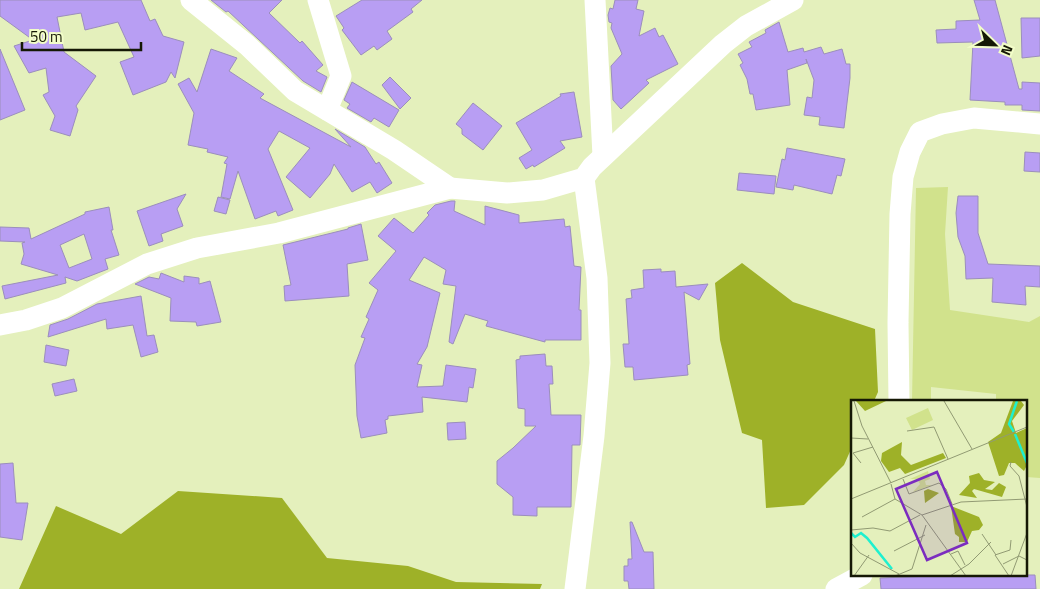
<svg xmlns="http://www.w3.org/2000/svg" width="1040" height="589" viewBox="0 0 1040 589" font-family="'Titillium Web',sans-serif">
<style>
.green{fill:#d1e28c}
.forest{fill:#9eb128}
.building{fill:#b89ef3;stroke:#9b8ebc;fill-rule:evenodd}
.lines{fill:none;stroke-linecap:round;stroke-linejoin:round}
.minor{stroke:#fff;stroke-width:21}
.inset-river{fill:none;stroke:#1ef0cf;stroke-width:2.5}
.inset-road{fill:none;stroke:#919a73;stroke-width:1}
.view{fill:#7b2cbf;fill-opacity:0.15;stroke:#7b2cbf;stroke-width:2.5}
.inset-edge{fill:none;stroke:#151805;stroke-width:2.5}
</style>
<rect width="100%" height="100%" fill="#e4f0bc"/>
<path class="green" d="M948,187l-3,47 5,76 79,12 11,-6v162l-14,-1v-75l-30,-1v-7l-65,-7v14h-19l4,-213z"/>
<g class="forest">
<path d="M742,263l51,39 82,27 3,63 -4,9 -22,1v45l-8,18 -40,40 -38,3 -4,-68 -20,-7 -22,-93 -5,-57z"/>
<path d="M178,491l104,7 45,60 81,8 48,16 86,2 -2,5h-521l37,-83 65,28z"/>
</g>
<g class="building">
<path d="M0,0h141l9,21 5,-2 8,17 21,6 -9,36 -4,-6 -5,10 -33,13 -13,-33 14,-5 -16,-35 -33,8 -4,-17 -24,4 7,35 32,24 -20,30 2,4 -8,26 -20,-6 5,-14 -12,-21 6,-3 -3,-24 -17,5 -15,-27 19,-6 -33,-24z"/>
<path d="M211,0h71l-13,13 31,30 2,-2 21,24 -7,6 11,6 -6,15 -18,-11 -75,-70 -2,1z"/>
<path d="M362,0h60l-11,9 2,3 -26,19 5,8 -15,11 -3,-4 -13,9 -19,-25 2,-2 -8,-12z"/>
<path d="M615,0h23l-2,9 8,2 -5,25 16,-8 4,9 4,-2 15,29 -32,16 3,3 -28,26 -8,-9 -2,-34 11,-12 -11,-26 1,-5 -3,-1 -1,-7 2,-7 3,1z"/>
<path d="M974,0h21l24,89h3v-7l18,1v28l-18,-1v-5h-17v-3l-35,-2 3,-58 -36,1 -1,-13 20,-1v-8l24,-1z"/>
<path d="M1021,18h19v38l-18,2z"/>
<path d="M779,22l9,30 15,-4 1,4 17,-5 3,7 18,-5 4,15h4v14l-6,50 -25,-3 1,-8 -16,-2 3,-18 5,1 2,-18 -8,-21 1,4 -20,7 3,35 -34,5 -3,-16h-3l-3,-15 -7,-14 3,-2 -5,-9 14,-7 -3,-5 17,-9 -1,-3z"/>
<path d="M0,49l25,61 -25,10z"/>
<path d="M211,49l26,9 -8,13 35,23 -4,4 91,49 -16,-18 30,18 11,17 3,-2 13,21 -15,10 -7,-11 -18,10 -18,-28 -4,10 -20,24 -24,-21 24,-29 -31,-17 -11,18 25,61 -15,6 -2,-5 -21,8 -17,-48 -8,28 -9,-2 6,-33 -3,-1 4,-6 -21,-5 1,-3 -20,-4 6,-32 -16,-29 11,-6 8,14z"/>
<path d="M390,77l21,21 -11,11 -18,-24z"/>
<path d="M352,82l47,28 -10,17 -15,-9 -3,4 -24,-14 3,-4 -6,-4z"/>
<path d="M574,92l8,45 -22,4 5,7 -31,19 -1,-2 -7,4 -7,-11 13,-8 -16,-27 45,-27 -1,-2z"/>
<path d="M473,103l29,23 -19,24 -21,-16v-5l-6,-5z"/>
<path d="M787,148l58,11 -4,17 -4,-1 -5,19 -38,-9 -1,5 -17,-3 6,-28 3,1z"/>
<path d="M1025,152l15,1v19l-16,-1z"/>
<path d="M739,173l37,3 -2,18 -37,-4z"/>
<path d="M186,194l-9,15 6,17 -22,8 2,7 -14,5 -12,-35z"/>
<path d="M958,196h20v37l10,31 52,2v21l-15,-1 1,19 -34,-3 1,-24 -27,1 -1,-23 -7,-19 -2,-24z"/>
<path d="M218,197l12,3 -4,14 -12,-3z"/>
<path d="M451,201h4l-1,10 31,14v-19l34,9v8l45,-4 1,8 5,-1 4,40 7,1 -2,43h2v30h-36v2l-59,-16 2,-5 -23,-7 -12,30 -4,-2 7,-56 -13,-2 3,-14 -22,-13 -15,23 31,13 -13,54 -10,17 5,1 -5,22 26,-1 3,-21 30,4 -3,19 -4,-1 -2,15 -45,-5 1,15 -35,4v3l-3,1 2,13 -26,5 -4,-22 -2,-51 10,-27 -4,-1 8,-18 -3,-2 12,-27 -9,-7 27,-32 -18,-15 16,-18 19,15 16,-18 -2,-2 8,-8z"/>
<path d="M109,207l4,23h-2l8,25 -14,4 3,10 -31,12 -12,-4 1,6 -61,16 -3,-13 56,-11 -37,-11 3,-10 -2,-11 3,-1 -25,-1v-14l29,1 2,11 54,-25v-2zM84,234l8,25 -23,9 -9,-23z"/>
<path d="M361,224l7,36 -21,4 2,32 -64,5 -1,-15 7,-1 -8,-40 65,-16v-1z"/>
<path d="M661,269v3l14,-1 1,16 32,-3 -9,16 -15,-8 6,72 -3,1 1,10 -54,5 -1,-13h-8l-2,-23h6l-3,-45 6,-1 -1,-8 13,-2 -1,-18z"/>
<path d="M161,273l23,9v-6l15,2v6l11,-3 11,41 -24,4 -1,-4 -26,-1 1,-23 -36,-14 14,-7 10,2z"/>
<path d="M141,296l6,40 7,-1 4,17 -17,5 -8,-32 -26,4 -1,-10 -58,18 2,-12 18,-6 29,-15z"/>
<path d="M46,345l23,5 -3,16 -22,-4z"/>
<path d="M545,354l1,12h6l1,18h-4l2,31h30l-1,30h-8l-1,62h-34v9l-24,-1v-18l-16,-13v-23l16,-13 23,-22h-11v-17l-7,-1 -2,-48 4,-1v-3z"/>
<path d="M74,379l3,12 -22,5 -3,-12z"/>
<path d="M465,422l1,17 -18,1 -1,-17z"/>
<path d="M13,463l3,40h12l-6,37 -22,-3v-73z"/>
<path d="M630,522h2l12,30h9l1,37h-25l-1,-8h-4v-15h4v-7h4z"/>
<path d="M956,575h79l1,14h-155l-1,-11z"/>
</g>
<g class="lines">
<g class="minor">
<path d="M191,0l56,45 48,46 99,59 56,38"/>
<path d="M318,0l23,76 -14,34"/>
<path d="M595,0l8,156"/>
<path d="M0,325l26,-5 36,-12 85,-44 50,-16 82,-15 171,-45 57,5 36,-3 41,-12 8,-11 131,-123 23,-18 47,-26"/>
<path d="M899,402l-1,-79 2,-109 3,-37 7,-25 10,-20 22,-8 32,-6 66,6"/>
<path d="M575,589l19,-153 6,-73 -3,-85 -13,-100"/>
<path d="M836,589l26,-14"/>
</g>
</g>
<g transform="translate(851 400)">
<rect width="176" height="176" fill="#e4f0bc"/>
<path d="M77,8l5,12 -21,10 -6,-12zM77,71l2,8 -5,2 1,4h6l-19,7 7,-8 -3,-5h-7z" fill="#d1e28c"/>
<path d="M5,1h30l-21,10zM162,1h8l3,4 -12,16 4,12 11,-5v37l-3,6 -9,-8h-6l-5,12 -5,1 -11,-34 13,-9zM51,42l-1,13 10,10 32,-12 3,5 -41,16 -5,-6 -11,4 -8,-11 1,-8zM128,73l5,7 11,2 -10,7 7,1 7,-7 7,4 -4,10 -28,-8 -2,2 5,7 -18,-3 11,-12 -1,-7zM77,89l11,4 -14,10 -1,-12zM100,106l28,11 4,8 -4,5 -7,1 -5,11h-8v-5l-4,-3z" fill="#9eb128"/>
<path class="inset-river" d="M163,32l-5,-8 8,-23M164,34l12,29M0,133l4,4 6,-4 6,5 25,31"/>
<path class="inset-road" d="M3,1l8,25 29,57M93,1l28,48M56,31l27,-4 14,32M0,38l17,1M160,62l-1,4 9,10 8,31M10,63l-8,-10 20,-6M52,79l6,15 30,-11 7,6 6,15M40,84l4,15 27,16 44,61M0,99l176,-72M71,115l39,-13 66,-3M11,117l33,-18M0,130l22,-2 17,3 30,-16M131,134l14,21M0,143l9,10 39,21M43,151l31,-16M100,154l7,-3 7,14M152,164l16,-8 8,4M3,176l15,-21M44,176l17,-7 14,-44M99,176l19,-12 22,-22M158,176l-14,-21 15,-5 1,-10M160,176l16,-43"/>
<path class="view" d="M86,72l30,71 -40,17 -31,-71z"/>
<rect width="176" height="176" class="inset-edge"/>
</g>
<g transform="translate(995 45) rotate(113)" stroke="#f2fdc9" stroke-width="4" paint-order="stroke">
<path d="M0-4L9 19L0 12L-9 19Z" fill="#151805"/>
<text y="-8" font-size="14" font-weight="bold" text-anchor="middle" fill="#151805">N</text>
</g>
<path d="M22 42v8h119v-8" fill="none" stroke="#151805" stroke-width="2.5"/>
<text x="30" y="42" font-size="15" fill="#151805" stroke="#f2fdc9" stroke-width="4" paint-order="stroke">50 m</text>
</svg>
